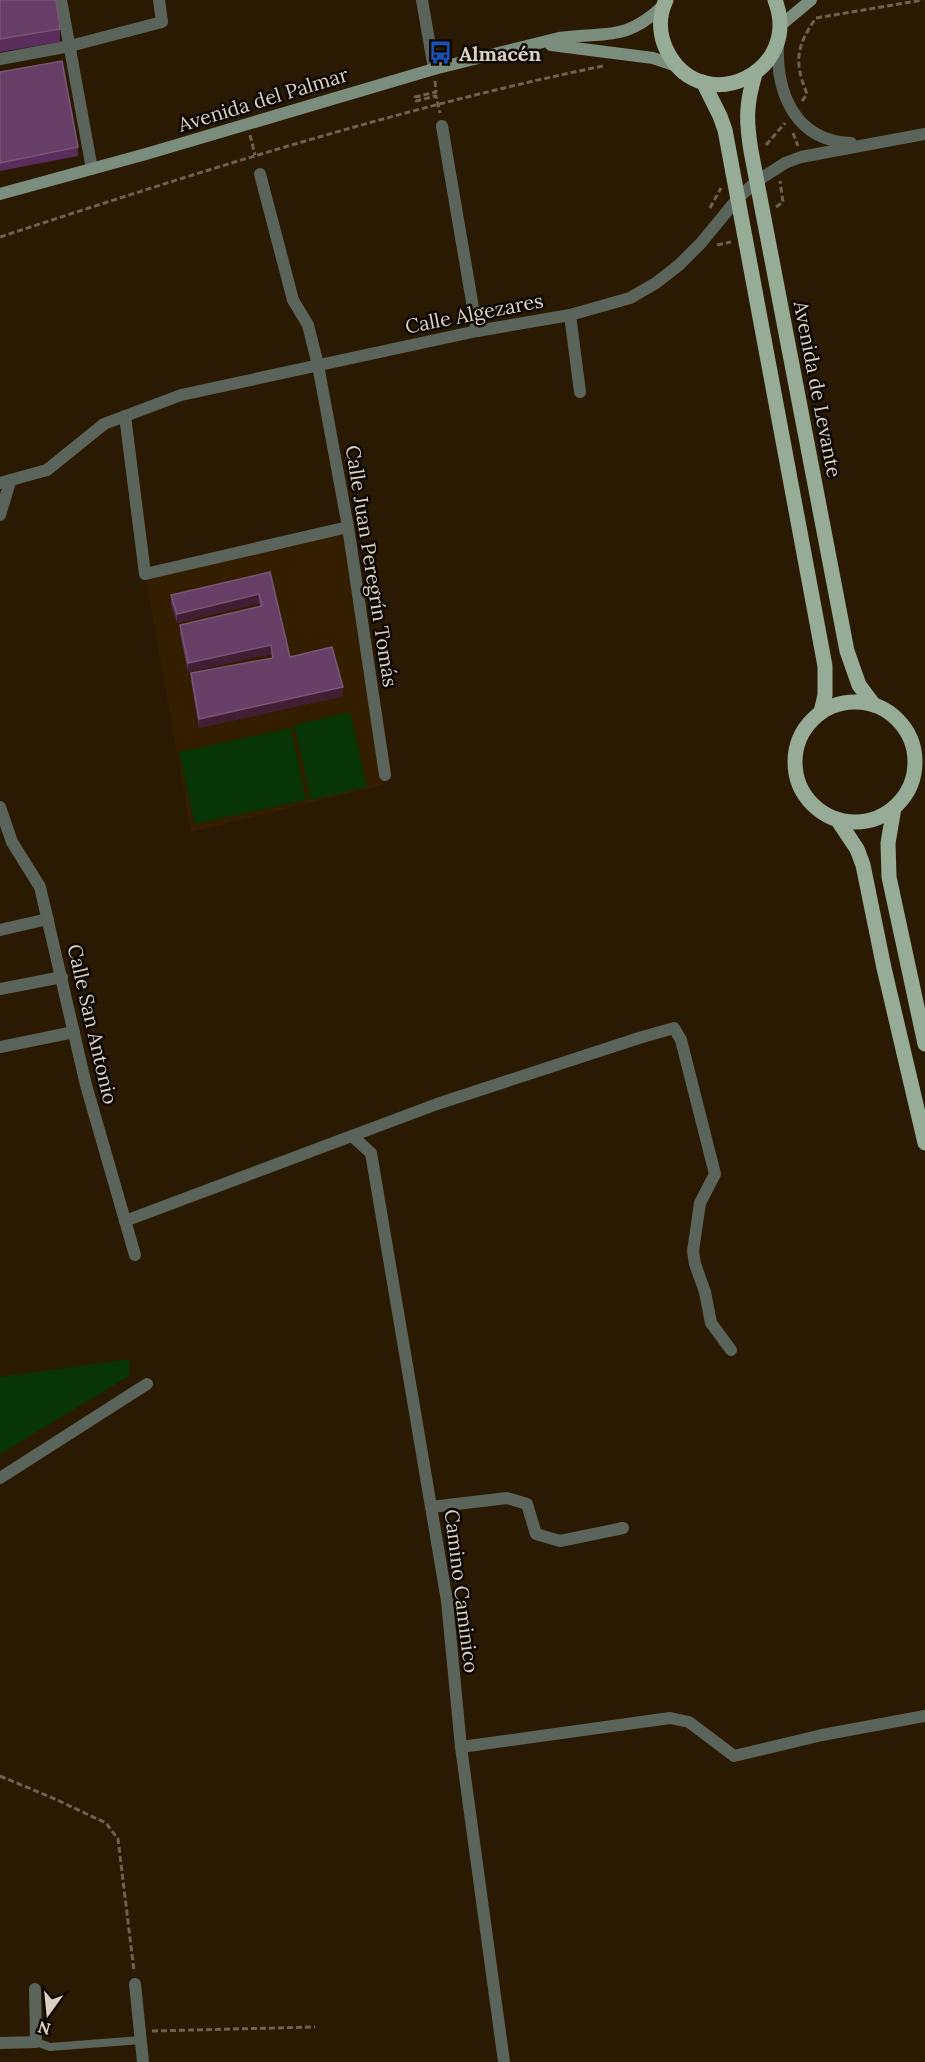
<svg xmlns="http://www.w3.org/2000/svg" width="925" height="2062" viewBox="0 0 925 2062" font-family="Lora,serif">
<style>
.built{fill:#331e00}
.green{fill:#073505}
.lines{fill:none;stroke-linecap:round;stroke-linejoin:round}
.path{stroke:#6f614c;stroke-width:3;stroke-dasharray:6 3;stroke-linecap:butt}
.service{stroke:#5a645a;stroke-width:8}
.minor{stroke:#5a645a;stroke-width:12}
.secondary{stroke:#7b8d7c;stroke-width:12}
.primary{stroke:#96ac97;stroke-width:15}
.wall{fill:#5a2d5c}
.shaded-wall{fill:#411e33}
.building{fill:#683f67;stroke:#7a5675;stroke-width:1.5}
.labels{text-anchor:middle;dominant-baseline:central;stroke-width:5;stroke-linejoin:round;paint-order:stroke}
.poi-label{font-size:20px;font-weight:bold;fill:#dbd0c2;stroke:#0e0701;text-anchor:start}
.street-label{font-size:20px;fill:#dbd0c2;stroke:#0e0701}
</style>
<rect width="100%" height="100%" fill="#2b1a02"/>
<path class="built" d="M348,527l36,258 -193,47 -46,-258z"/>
<g class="green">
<path d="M350,712l17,75 -56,13 -17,-75z"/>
<path d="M291,728l15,72 -111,24 -16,-72z"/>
<path d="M130,1359l-1,17 -129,78v-77z"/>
</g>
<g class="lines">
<g class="path">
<path d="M435,81l1,11 -21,5 1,4 20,-5 4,17"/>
<path d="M802,101l5,-7c-13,-32 -11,-48 9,-76l107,-18"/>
<path d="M793,133l5,13"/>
<path d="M250,135l5,20"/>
<path d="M766,145l19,-22"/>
<path d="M776,207l7,-5 -3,-21"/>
<path d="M710,208l11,-20"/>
<path d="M0,237c198,-65 398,-129 603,-171"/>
<path d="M717,245l14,-3"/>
<path d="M0,1776l55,23 51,24 12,16 16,132"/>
<path d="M152,2031l163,-4"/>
</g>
<path class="service" d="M36,2042l14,5 91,-7"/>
<g class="minor">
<path d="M61,0l31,169"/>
<path d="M422,0l12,69"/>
<path d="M778,44c-2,49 17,97 73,99"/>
<path d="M0,59l70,-13 92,-24 -3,-22"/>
<path d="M442,126l35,205"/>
<path d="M260,174l33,126 15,25 10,40 30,162 37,248"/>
<path d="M570,315l10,77"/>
<path d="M125,416l20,158 203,-47"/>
<path d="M0,483l47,-13 57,-46 77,-29 296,-64 93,-16 60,-17 26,-15 23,-18 22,-22 37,-45 19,-17 28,-18 16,-6 124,-23"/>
<path d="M0,515l10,-33"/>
<path d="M0,807l12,35 28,45 46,198 49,170"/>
<path d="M0,930l48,-11"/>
<path d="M0,989l62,-12"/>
<path d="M0,1047l74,-15"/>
<path d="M352,1136l19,17 76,448 14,146 43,315"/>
<path d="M125,1221l312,-117 202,-66 35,-10 7,12 34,134 -15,29 -7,48 2,13 10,28 6,31 20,27"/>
<path d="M0,1478l147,-94"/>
<path d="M431,1507l76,-9 20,6 9,30 24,7 63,-13"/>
<path d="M461,1747l209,-29 19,4 45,34 88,-21 103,-19"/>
<path d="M135,1984l8,78"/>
<path d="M0,2043l36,-1 -1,-53"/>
</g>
<g class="secondary">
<path d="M781,25l30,-25"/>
<path d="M551,45l102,13 24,8"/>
<path d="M0,194l146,-40 288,-85 125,-31c48,-7 64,5 104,-32"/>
</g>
<g class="primary">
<path d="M666,0c-8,17 -7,36 2,53 36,66 135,19 107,-53"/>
<path d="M755,74c-9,30 -9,46 -4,77l96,500 12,34 15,20"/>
<path d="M703,82l17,34 5,14 100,536v29l-4,17"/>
<circle cx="855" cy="762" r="60"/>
<path d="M894,808l-6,35 1,34 36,167"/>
<path d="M837,819l20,30 6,16 21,103 41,175"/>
</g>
</g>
<g class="wall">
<path d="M0,0l60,29v13l-60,10z"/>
<path d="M0,72l78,75v9l-78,15z"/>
<path d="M270,572l20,85 53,39 -144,32 -8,-47v-8l81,-15 -1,-4 -83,18 -8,-38v-9l80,-19 -1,-3 -82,20 -6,-19v-9z"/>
</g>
<g class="shaded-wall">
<path d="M259,594v9l-82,20v-9z"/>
<path d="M271,645v9l-83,18v-9z"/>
<path d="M343,687v9l-144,32v-9z"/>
</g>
<g class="building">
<path d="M0,0h56l4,29 -60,10z"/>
<path d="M62,61l16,86 -78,16v-91z"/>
<path d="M270,572l20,85 42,-10 11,40 -144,32 -8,-46 82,-15 -2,-13 -83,18 -8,-38 82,-19 -3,-12 -82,20 -6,-19z"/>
</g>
<defs>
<symbol id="bus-bare" viewBox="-9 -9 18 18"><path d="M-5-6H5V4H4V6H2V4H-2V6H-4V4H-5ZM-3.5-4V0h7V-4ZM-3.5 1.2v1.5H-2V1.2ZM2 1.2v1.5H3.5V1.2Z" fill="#1a4fb4" stroke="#0e0701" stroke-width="2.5" paint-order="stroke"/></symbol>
</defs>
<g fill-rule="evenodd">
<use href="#bus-bare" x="424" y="36" width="33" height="33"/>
</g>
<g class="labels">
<g class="poi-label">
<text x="459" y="53">Almacén</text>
</g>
<g class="street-label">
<text transform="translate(263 99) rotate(-17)">Avenida del Palmar</text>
<text transform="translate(474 313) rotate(-11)">Calle Algezares</text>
<text transform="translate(818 389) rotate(79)">Avenida de Levante</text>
<text transform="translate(372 566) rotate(81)">Calle Juan Peregrín Tomás</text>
<text transform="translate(93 1024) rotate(77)">Calle San Antonio</text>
<text transform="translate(462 1591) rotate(83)">Camino Caminico</text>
</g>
</g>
<g transform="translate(48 2014) rotate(195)" stroke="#0e0701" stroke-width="4.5" paint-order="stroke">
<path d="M0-4.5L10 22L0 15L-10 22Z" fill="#dbd0c2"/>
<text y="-9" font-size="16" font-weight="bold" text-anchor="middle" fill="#dbd0c2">N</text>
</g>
</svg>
